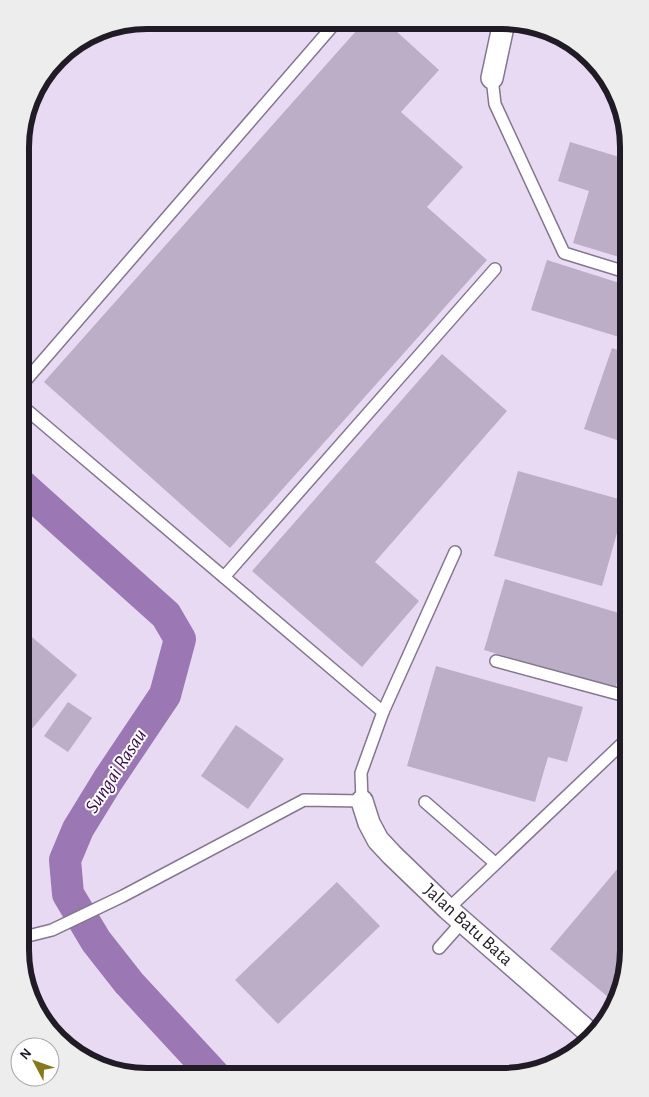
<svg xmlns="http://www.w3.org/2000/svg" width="649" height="1097" viewBox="0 0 649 1097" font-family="'Alegreya Sans',sans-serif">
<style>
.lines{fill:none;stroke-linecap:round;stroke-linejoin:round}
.river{stroke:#9b78b4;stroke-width:32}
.building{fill:#bcaec7}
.service-casing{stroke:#83768d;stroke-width:14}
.minor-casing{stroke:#83768d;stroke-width:24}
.service{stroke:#fff;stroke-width:11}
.minor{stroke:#fff;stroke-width:21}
.labels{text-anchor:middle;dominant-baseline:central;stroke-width:4;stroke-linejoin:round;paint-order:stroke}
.street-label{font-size:19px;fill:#211b25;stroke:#fff}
.water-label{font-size:20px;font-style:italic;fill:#3d0b56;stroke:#fff}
.rim{fill:none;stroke:#211b25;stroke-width:6}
</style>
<rect width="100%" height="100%" fill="#e9daf4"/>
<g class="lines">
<path class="river" d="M21,485l145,130 14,24 -15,56 -57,85 -30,49 -13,31 3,34 28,47 33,42 86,93"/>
</g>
<g class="building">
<path d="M365,21h20l54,49 -38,42 62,55 -36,40 60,53 -257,288 -186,-166z"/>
<path d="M570,142l59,18v100l-56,-17 16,-52 -31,-10z"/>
<path d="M547,260l82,26v54l-98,-30z"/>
<path d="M612,348l17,6v90l-45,-15z"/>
<path d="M442,354l65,57 -132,151 44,39 -57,66 -110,-96z"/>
<path d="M518,471l108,30 -24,85 -108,-30z"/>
<path d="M505,579l124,37v28l-14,45 -131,-39z"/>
<path d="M20,627l57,48 -57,68z"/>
<path d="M436,666l147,41 -16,55 -19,-5 -13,45 -128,-36z"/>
<path d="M68,702l24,16 -24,34 -24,-16z"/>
<path d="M236,725l48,34 -36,50 -47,-33z"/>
<path d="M629,855v104l-16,42 -63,-52z"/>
<path d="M337,882l43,44 -102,98 -43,-44z"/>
</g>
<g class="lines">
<defs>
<g id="service">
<path d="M492,78l3,26 69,149 65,20"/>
<path d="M21,386l316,-365"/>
<path d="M21,405l362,307"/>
<path d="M224,577l271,-308"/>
<path d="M496,661l122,33 11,-4"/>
<path d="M425,802l70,61"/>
<path d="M448,909l181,-172"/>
<path d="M20,938l32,-8 71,-34 181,-96 58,1 -1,-28 22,-61 72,-160"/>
<path d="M439,948l24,-27"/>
</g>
<g id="minor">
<path d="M492,78l12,-56"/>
<path d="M362,801l7,22 9,17 14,15 56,54 144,126"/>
</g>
</defs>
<use href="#service" class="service-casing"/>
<use href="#minor" class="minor-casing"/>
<use href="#service" class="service"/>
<use href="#minor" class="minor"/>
</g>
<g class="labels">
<g class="street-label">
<text transform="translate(468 925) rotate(42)">Jalan Batu Bata</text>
</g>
<g class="water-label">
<text transform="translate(116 771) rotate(-57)">Sungai Rasau</text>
</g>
</g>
<path d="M0 0H649V1097H0ZM147 29H502A118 118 0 0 1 620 147V950A118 118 0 0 1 502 1068H147A118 118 0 0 1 29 950V147A118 118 0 0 1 147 29Z" fill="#ededee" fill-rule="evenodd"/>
<path class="rim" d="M147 29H502A118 118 0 0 1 620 147V950A118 118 0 0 1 502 1068H147A118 118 0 0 1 29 950V147A118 118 0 0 1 147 29Z"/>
<g transform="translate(35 1062) rotate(311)"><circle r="24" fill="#ffffff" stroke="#a6a4a8"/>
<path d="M0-4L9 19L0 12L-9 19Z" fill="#86781c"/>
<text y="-8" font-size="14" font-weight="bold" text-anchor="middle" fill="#211b25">N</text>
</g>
</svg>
